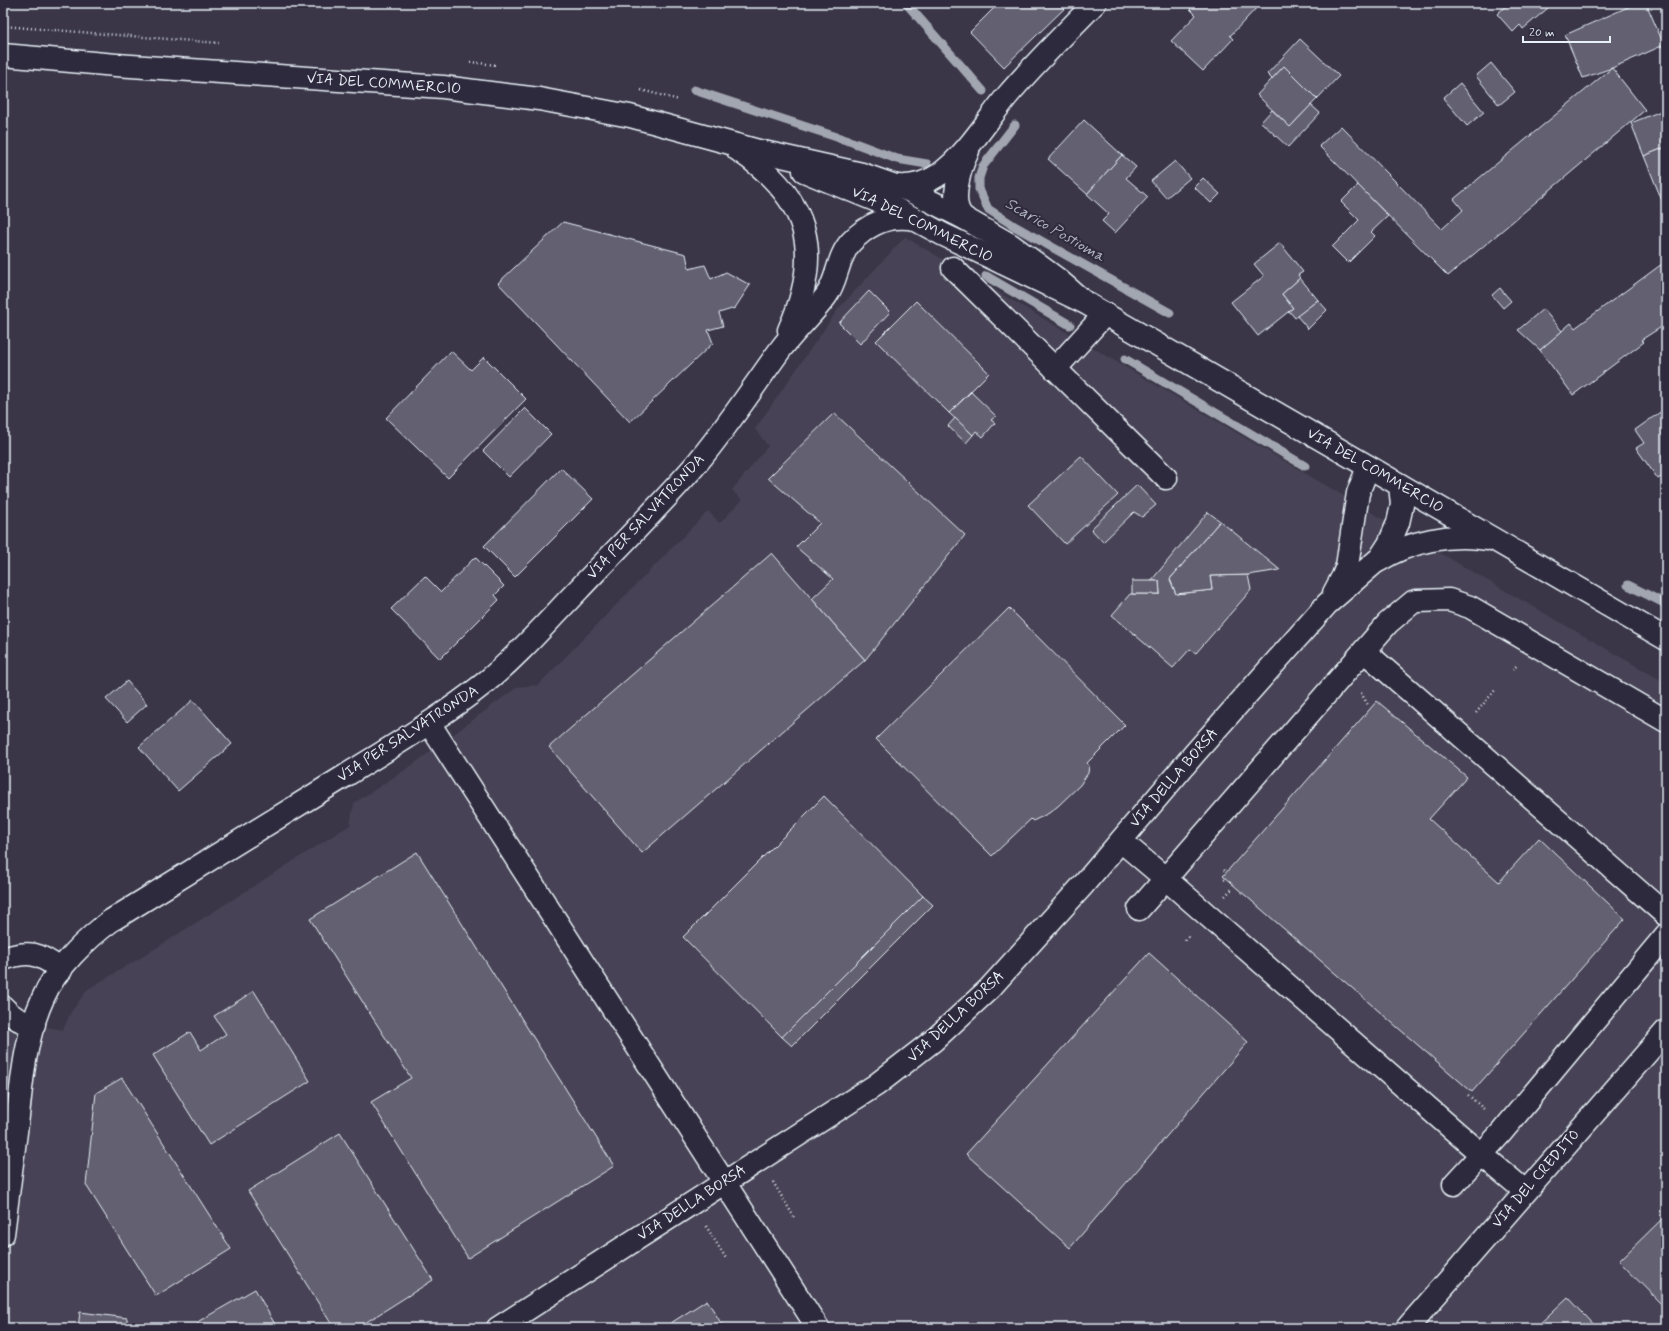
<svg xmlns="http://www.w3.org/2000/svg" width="1669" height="1331" viewBox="0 0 1669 1331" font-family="Mynerve,sans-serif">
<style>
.built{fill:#464354}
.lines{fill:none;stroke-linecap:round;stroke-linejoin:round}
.stream{stroke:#a2a6b1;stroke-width:9}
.building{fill:#636171;stroke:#e8f1f8}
.minor-casing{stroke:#e8f1f8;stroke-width:25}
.path{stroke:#e8f1f8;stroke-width:2.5;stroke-dasharray:1 3;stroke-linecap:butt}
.minor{stroke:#2f2a3d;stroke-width:22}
.labels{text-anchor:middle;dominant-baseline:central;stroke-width:4;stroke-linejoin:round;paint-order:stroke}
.street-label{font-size:15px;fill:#e8f1f8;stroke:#2f2a3d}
.water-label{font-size:16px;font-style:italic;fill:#aeb2bd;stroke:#2f2a3d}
</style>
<rect width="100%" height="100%" fill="#3a3648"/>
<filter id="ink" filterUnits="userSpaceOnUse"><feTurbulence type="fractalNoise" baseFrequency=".025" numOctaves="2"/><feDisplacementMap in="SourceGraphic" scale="8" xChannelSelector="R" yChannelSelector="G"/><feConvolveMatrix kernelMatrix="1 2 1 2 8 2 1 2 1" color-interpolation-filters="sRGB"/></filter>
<g filter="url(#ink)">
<path class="built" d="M905,237l566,334 195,112v645h-1663v-309l60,11 8,-18 17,-23 57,-34 205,-130 4,-22 57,-37 106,-79 21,-2 170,-174 12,12 22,-23 -10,-10 36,-44 -13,-17 84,-121z"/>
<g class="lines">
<g class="stream">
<path d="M906,3l77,88"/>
<path d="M694,90l158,52 45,17 30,5"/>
<path d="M1015,125l-32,41 -4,12v11l9,20 28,18 154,86"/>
<path d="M986,276l84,49"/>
<path d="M1125,359l180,107"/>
<path d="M1628,585l38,19"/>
</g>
</g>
<g class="building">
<path d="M999,3h71l-66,64 -34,-35z"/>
<path d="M1195,3h66l-31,33 3,3 -30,32 -32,-30 25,-26 -6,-6z"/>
<path d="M1509,3h35l4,5 -25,21 -3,-4 -7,7 -16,-18z"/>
<path d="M1637,3h9l18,42 -52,23 -29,10 -18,-43z"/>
<path d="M1300,39l39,37 -22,23 -33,-33 -12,13 -5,-5z"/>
<path d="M1491,63l24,29 -16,13 -23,-29z"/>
<path d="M1284,66l33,33 -27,28 -33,-32z"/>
<path d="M1612,68l33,42 -197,166 -129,-130 22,-20 101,103 21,-19 -9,-11z"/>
<path d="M1460,83l24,29 -17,14 -24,-28z"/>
<path d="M1311,105l9,8 -32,34 -27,-25 11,-12 18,17z"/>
<path d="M1666,109v38l-22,9 -13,-33z"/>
<path d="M1084,120l38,35 -35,39 -39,-35z"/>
<path d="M1666,147v61h-1l-21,-52z"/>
<path d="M1122,155l14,12 -10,11 22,19 -33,36 -13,-12 7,-7 -22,-20z"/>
<path d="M1175,161l15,17 -24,20 -15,-17z"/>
<path d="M1203,178l17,16 -9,9 -17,-16z"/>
<path d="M1358,185l30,31 -17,16 4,4 -27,27 -16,-16 27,-27 -18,-18z"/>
<path d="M563,222l123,32 3,15 16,-4 6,14 15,-7 24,13 -15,23 -16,5 4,13 -15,4 5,13 -83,79 -132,-139z"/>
<path d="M1280,243l23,29 -5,3 2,3 -18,16 11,14 -35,28 -27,-34 33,-26 -10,-12z"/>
<path d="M1666,261v63l-25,16 3,2 -71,53 -33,-45 31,-27 4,5z"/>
<path d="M1300,278l18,22 -23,18 -6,-7 4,-3 -11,-14z"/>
<path d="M1500,288l11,13 -8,7 -11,-13z"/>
<path d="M869,291l21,21 -30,32 -21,-21z"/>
<path d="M1318,300l9,10 -19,19 -11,-13z"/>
<path d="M916,301l73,72 -40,40 -73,-72z"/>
<path d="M1543,309l19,22 -22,19 -22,-20z"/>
<path d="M451,351l20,19 13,-13 42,42 -78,79 -62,-60z"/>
<path d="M971,392l25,24 -5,4 4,3 -12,14 -7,-6 -3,4 -24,-22z"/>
<path d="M525,408l26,26 -42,43 -26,-26z"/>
<path d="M1666,408v70l-2,-3 -6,4 -22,-31 8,-5 -9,-13z"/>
<path d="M834,413l131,122 -100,125 -53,-61 21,-20 -37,-32 24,-24 -52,-45z"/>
<path d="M955,418l18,17 -7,8 -18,-17z"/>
<path d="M1081,456l37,39 -53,49 -37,-39z"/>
<path d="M561,468l32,31 -78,78 -31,-31z"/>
<path d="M1137,485l19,20 -14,12 -8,-5 -31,30 -12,-13z"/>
<path d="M1208,512l12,9 -50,58 6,15 36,-4 -2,-14 38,-1 3,15 -55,63 -6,-4 -17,19 -61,-53 18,-21h30l-1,-13h-8z"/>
<path d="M1220,521l60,49 -32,5 -38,1 2,14 -36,4 -6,-15z"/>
<path d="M772,553l93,107 -223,193 -93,-106z"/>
<path d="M475,557l29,29 -9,9 4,5 -59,59 -49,-50 34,-33 16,16z"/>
<path d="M1132,581h27l1,13h-28z"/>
<path d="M1009,608l116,117 -38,38 2,3 -1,7 -8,12 -22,21 -9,7 -16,8 -2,-2 -39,37 -116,-117z"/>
<path d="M127,681l20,23 -20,18 -21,-23z"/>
<path d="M193,700l39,44 -54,47 -39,-44z"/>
<path d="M1377,701l90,76 -38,42 70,63 40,-44 86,81 -153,173 -249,-216z"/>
<path d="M824,796l99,100 -141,141 -99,-100z"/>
<path d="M417,852l197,314 -146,92 -97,-156 40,-24 -101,-159z"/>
<path d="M923,896l10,9 -141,141 -10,-9z"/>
<path d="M1149,953l99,89 -178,206 -104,-94z"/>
<path d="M254,991l56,90 -101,64 -56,-90 37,-23 11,18 25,-16 -12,-18z"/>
<path d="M122,1078l109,171 -75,47 -70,-111 10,-92z"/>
<path d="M340,1133l93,147 -76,48h-23l-86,-137z"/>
<path d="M1666,1215v94l-47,-48z"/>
<path d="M255,1289l22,39h-81l3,-7z"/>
<path d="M1568,1297l29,31h-62z"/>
<path d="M707,1300l17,28h-61z"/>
<path d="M80,1312l47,6v10h-49z"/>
</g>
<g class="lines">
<defs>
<g id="minor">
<path d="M3,55l113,10 327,22 96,12 91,17 129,35 103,23 48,17 54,27 47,27 45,33 28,24"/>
<path d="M738,150c71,48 86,102 51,180"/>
<path d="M804,171l88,36 50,27 142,68 582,337"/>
<path d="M897,186c15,1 30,-3 43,-12 27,-20 46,-52 67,-78 27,-32 58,-62 88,-93"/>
<path d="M964,218c-16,-13 -4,-51 4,-67"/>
<path d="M953,268l213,210"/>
<path d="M1055,369l50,-55"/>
<path d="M1378,561c32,-20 72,-28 109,-22"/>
<path d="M1334,593l9,-17 4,-10 11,-73 10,-26"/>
<path d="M1364,651l302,264"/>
<path d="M429,723l389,605"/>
<path d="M1121,841l45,38 315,275 44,37"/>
<path d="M1139,909l249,-286 25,-21 4,-1 32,-1 21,7 196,114"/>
<path d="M3,959c27,-9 36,-6 58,11"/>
<path d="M3,1007c8,9 18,16 31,17"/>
<path d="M1454,1184l47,-51 165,-198"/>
<path d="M3,1234c5,-39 10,-79 15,-118 4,-39 8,-81 25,-118 13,-30 43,-59 69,-78 78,-49 156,-96 233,-144 48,-30 97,-59 141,-94 34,-28 63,-62 93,-93 38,-40 77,-79 113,-120 32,-37 59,-79 88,-119 14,-19 32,-35 46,-54 12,-16 11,-39 25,-54 17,-18 39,-28 64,-23"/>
<path d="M498,1328l378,-243 58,-45 55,-51 95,-105 111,-131 132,-149 53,-46 9,-14 9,-21 4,-18 -2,-20"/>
<path d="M1407,1328l259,-297"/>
</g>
</defs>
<use href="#minor" class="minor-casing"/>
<g class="path">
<path d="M3,26l216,17"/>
<path d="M470,62l26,3"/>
<path d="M641,90l38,10"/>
<path d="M1513,670l4,-5"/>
<path d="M1361,693l7,12"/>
<path d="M1476,713l20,-24"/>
<path d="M1224,870l2,2"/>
<path d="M1224,880l2,-1"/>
<path d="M1225,896l8,-8"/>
<path d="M1185,940l5,-6"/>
<path d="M1468,1095l17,15"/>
<path d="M773,1182l21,35"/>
<path d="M706,1226l21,34"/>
</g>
<use href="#minor" class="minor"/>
</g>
</g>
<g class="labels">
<g class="street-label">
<text transform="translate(384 84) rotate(4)">VIA DEL COMMERCIO</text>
<text transform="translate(922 225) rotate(26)">VIA DEL COMMERCIO</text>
<text transform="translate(1375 471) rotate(30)">VIA DEL COMMERCIO</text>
<text transform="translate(646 517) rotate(-47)">VIA PER SALVATRONDA</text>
<text transform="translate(408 734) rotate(-33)">VIA PER SALVATRONDA</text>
<text transform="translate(1174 778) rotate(-49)">VIA DELLA BORSA</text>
<text transform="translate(956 1017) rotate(-43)">VIA DELLA BORSA</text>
<text transform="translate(1536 1179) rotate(-49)">VIA DEL CREDITO</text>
<text transform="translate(692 1203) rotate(-33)">VIA DELLA BORSA</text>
</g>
<g class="water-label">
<text transform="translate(1055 230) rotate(30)">Scarico Postioma</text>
</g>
</g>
<rect width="1669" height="1331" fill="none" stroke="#2f2a3d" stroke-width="16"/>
<rect x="8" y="8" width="1653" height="1315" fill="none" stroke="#e8f1f8" stroke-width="1.5" filter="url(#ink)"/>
<path d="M1523 36v6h87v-6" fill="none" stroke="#e8f1f8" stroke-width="2"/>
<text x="1529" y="36" font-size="12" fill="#e8f1f8" stroke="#2f2a3d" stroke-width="3" paint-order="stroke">20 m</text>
</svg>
